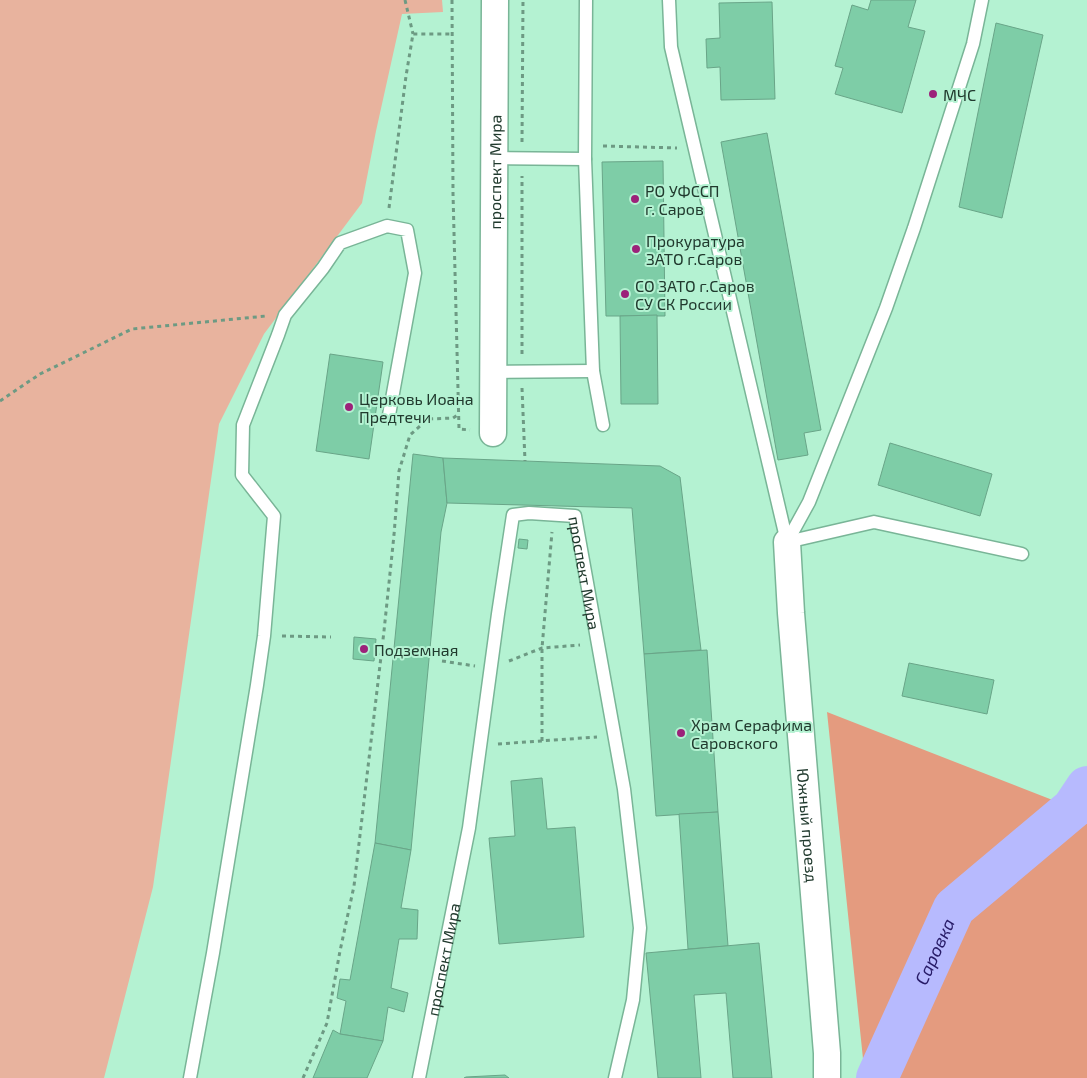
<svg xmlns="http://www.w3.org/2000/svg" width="1087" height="1078" viewBox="0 0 1087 1078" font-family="'Exo 2',sans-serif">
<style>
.green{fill:#e8b39e}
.forest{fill:#e49b7f}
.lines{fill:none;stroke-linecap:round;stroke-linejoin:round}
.river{stroke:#b7bafe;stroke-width:42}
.building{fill:#7ecda7;stroke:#69a588}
.service-casing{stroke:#79b597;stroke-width:15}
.minor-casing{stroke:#79b597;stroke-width:29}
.path{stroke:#6d9a83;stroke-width:3;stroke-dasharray:4 4;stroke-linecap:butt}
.service{stroke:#fff;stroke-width:12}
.minor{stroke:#fff;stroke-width:26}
.poi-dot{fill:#9c227a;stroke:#b4f2d2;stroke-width:2}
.labels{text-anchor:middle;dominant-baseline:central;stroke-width:4;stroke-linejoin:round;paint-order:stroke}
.poi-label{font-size:16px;fill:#213a2e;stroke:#b4f2d2;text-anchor:start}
.street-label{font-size:16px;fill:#213a2e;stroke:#b4f2d2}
.water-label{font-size:18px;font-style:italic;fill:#271b67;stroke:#b4f2d2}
</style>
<rect width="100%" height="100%" fill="#b4f2d2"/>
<path class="green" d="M0,0h442l1,12 -41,2 -26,117 -14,72 -98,131 -45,90 -66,463 -49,191h-104z"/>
<path class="forest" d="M827,712l246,96 14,-31v301h-222z"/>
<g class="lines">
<path class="river" id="s1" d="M877,1078l77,-170 119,-100 14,-21"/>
</g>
<g class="building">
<path d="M871,0h45l-8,27 17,4 -23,82 -67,-19 8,-26 -8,-2 17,-61 16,5z"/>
<path d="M772,2l3,97 -54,1 -1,-33 -13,1 -1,-29 14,-1 -1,-35z"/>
<path d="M996,23l47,12 -41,183 -43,-11z"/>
<path d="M767,133l54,297 -17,3 4,22 -30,5 -57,-318z"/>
<path d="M663,161l2,155h-59l-4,-154z"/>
<path d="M657,315l1,89h-37l-1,-88z"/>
<path d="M330,354l53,8 -14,97 -53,-8z"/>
<path d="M890,443l102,31 -12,42 -102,-31z"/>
<path d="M413,454l30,4 4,45 -6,29 -30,318 -36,-7z"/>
<path d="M443,458l217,8 20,11 21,173 -57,4 -12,-146 -185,-5z"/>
<path d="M519,539l9,1 -1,9 -9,-1z"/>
<path d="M354,637l22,2 -2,22 -21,-2z"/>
<path d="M707,650l11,162 -62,4 -12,-162z"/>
<path d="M909,663l85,17 -7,34 -85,-18z"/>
<path d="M542,778l5,51 28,-2 9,110 -85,7 -10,-106 26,-2 -4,-55z"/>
<path d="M718,812l10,134 -40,3 -9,-135z"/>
<path d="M375,843l36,7 -10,58 17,2 -1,29h-18l-8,49 17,5 -4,19 -16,-5 -5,34 -43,-7 6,-33 -9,-3 3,-19 10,1z"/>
<path d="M759,943l13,135h-39l-7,-85 -32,2 7,83h-43l-12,-125z"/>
<path d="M333,1030l7,4 43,7 -16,37h-54z"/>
<path d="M505,1075l4,3h-45l2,-1z"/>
</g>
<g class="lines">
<defs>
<g id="service">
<path d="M586,0l-1,159 8,212 10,54"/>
<path d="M669,0l2,47 116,495"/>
<path d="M493,158l92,1"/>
<path d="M494,372l99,-1"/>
<path d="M787,542l22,-40 77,-194 28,-80 59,-184 9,-44"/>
<path d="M787,542l87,-20 148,32"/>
<path d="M190,1078l23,-125 44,-268 7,-49 10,-120 -32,-41 1,-50 35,-90 7,-20 38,-47 17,-25 47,-17 20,4 8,43 -26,142"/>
<path id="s2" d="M419,1078l50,-250 29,-214 15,-99 16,-2 46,3 49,273 16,139 -7,72 -18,78"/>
</g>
<g id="minor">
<path id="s3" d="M493,433l2,-433"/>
<path id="s4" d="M787,542l4,71 36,440v25"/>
</g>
</defs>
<use href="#service" class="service-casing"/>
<use href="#minor" class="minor-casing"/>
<g class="path">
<path d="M405,0l8,34"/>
<path d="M452,0l1,193 6,236 11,1"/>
<path d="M522,142l1,-142"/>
<path d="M603,146l74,2"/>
<path d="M389,208l17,-132 7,-42h39"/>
<path d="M522,354v-178"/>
<path d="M522,388l3,73"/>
<path d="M0,401l40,-27 92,-45 134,-13"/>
<path d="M282,636l49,1"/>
<path d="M442,661l33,5"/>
<path d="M509,661l33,-13 38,-3"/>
<path d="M542,741v-93l10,-116"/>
<path d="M498,744l99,-7"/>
<path d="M303,1078l24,-55 13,-72 14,-65 30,-255 10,-96 5,-64 11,-36 18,-16 25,-1 6,-4"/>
</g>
<use href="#service" class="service"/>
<use href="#minor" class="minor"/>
</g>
<g class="poi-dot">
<circle cx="933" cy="94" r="5"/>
<circle cx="635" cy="199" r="5"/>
<circle cx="636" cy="249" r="5"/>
<circle cx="625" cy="294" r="5"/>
<circle cx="349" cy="407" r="5"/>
<circle cx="364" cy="649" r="5"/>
<circle cx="681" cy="733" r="5"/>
</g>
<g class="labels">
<g class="poi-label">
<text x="943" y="94">МЧС</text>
<text x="645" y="190">РО УФССП<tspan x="645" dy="18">г. Саров</tspan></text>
<text x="646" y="240">Прокуратура<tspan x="646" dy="18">ЗАТО г.Саров</tspan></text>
<text x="635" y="285">СО ЗАТО г.Саров<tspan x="635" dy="18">СУ СК России</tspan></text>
<text x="359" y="398">Церковь Иоана<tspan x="359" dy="18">Предтечи</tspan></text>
<text x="374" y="649">Подземная</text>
<text x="691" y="724">Храм Серафима<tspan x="691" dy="18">Саровского</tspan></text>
</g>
<g class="street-label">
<text stroke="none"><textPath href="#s3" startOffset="261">проспект Мира</textPath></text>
<text stroke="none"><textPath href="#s2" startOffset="691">проспект Мира</textPath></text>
<text stroke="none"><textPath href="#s4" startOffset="284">Южный проезд</textPath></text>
<text stroke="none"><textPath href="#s2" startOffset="121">проспект Мира</textPath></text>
</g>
<g class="water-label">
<text stroke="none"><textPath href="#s1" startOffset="139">Саровка</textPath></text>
</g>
</g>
</svg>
